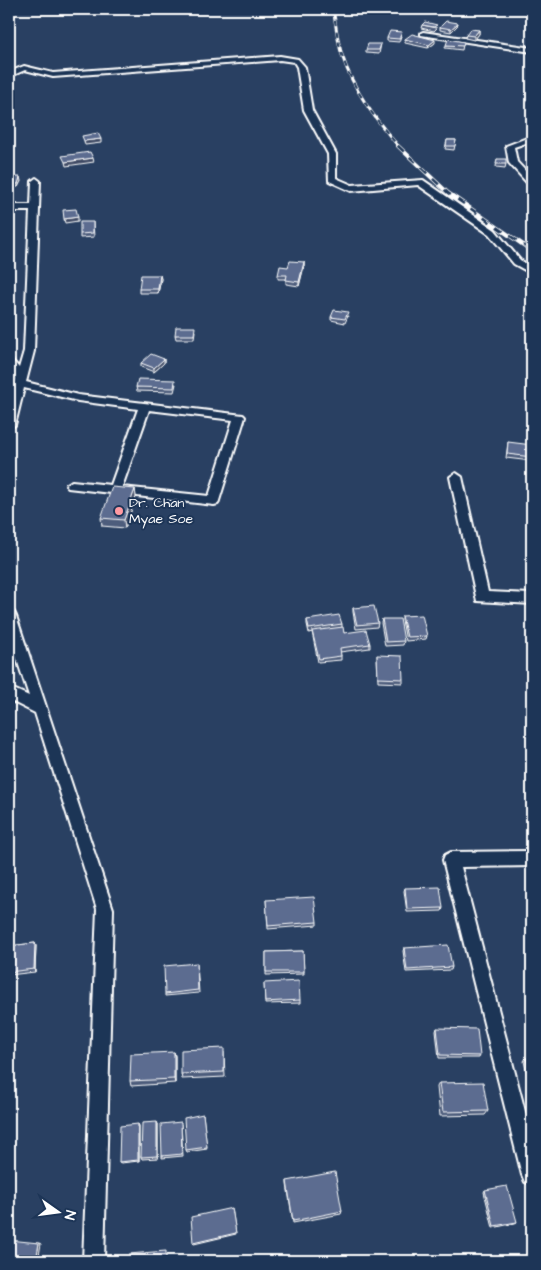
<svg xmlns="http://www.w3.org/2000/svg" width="541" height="1270" viewBox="0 0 541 1270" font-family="'Architects Daughter',sans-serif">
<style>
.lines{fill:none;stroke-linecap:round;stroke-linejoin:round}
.street-casing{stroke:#fff;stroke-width:4}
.street{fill:#1d3557;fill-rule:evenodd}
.rail-far1-casing{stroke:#fff;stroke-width:3}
.rail-casing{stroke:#fff;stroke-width:4}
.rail-far1{stroke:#1d3557;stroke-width:2;stroke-dasharray:5.5;stroke-linecap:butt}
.rail{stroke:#1d3557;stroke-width:2.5;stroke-dasharray:8;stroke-linecap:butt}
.wall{fill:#4e5d7c;stroke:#fff}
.shaded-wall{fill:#404c65;stroke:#fff}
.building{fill:#5b6c90;stroke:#fff}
.poi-dot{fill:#ff9aa2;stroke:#1d3557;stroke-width:2}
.labels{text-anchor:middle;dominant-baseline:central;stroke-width:4;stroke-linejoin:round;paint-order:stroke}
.poi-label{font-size:14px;fill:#fff;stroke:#1d3557;text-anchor:start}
</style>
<rect width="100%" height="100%" fill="#294062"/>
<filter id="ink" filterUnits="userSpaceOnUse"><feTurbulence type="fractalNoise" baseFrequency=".02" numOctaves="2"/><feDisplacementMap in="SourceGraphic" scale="10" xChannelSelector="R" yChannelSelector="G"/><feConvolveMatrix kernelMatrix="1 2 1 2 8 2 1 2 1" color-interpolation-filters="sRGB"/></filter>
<g filter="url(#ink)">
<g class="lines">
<defs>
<g id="street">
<path d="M423,32l109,16v4l-111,-17v-2z"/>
<path d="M280,56l18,3 7,8 7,43 24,44v24l16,7 71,-5 72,50 25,30 12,7v7l-18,-10 -25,-30 -71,-49 -67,6 -22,-10 -1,-27 -24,-44 -7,-43 -3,-5 -14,-2 -227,17 -28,-7 -16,7v-5l15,-6 29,7z"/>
<path d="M532,136v5l-18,6 3,15 15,16v8l-3,-1 -20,-22 -3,-17z"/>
<path d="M36,178l4,3 -6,170 -8,31 52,13 165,20 2,2 -27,87 -4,1 -146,-17 -2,-3 6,-4 39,4 27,-76 -60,-8 -54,-13 -9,37 -6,4v-23l7,-28 -7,-9v-9l4,1 6,7 5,-17 6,-140h-21v-6h22l1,-24zM149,410l84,10 -24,76 -87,-9z"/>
<path d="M456,473l6,4 26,115 44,2v10l-55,-3 -27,-124z"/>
<path d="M9,611l5,1 2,4 97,293 -9,352h-21l14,-352 -62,-196 -26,-13v-13l20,9 -20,-61z"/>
<path d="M532,851v15l-71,1 71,271v47l-7,-3 -3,-7 -79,-315 2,-5 6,-3z"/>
</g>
</defs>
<use href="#street" class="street-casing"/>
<use href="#street" class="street"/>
<defs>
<path id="rail-far1" d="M333,9c3,15 4,31 9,46 11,35 34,65 57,92"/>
<path id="rail" d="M398,146l50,47 84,58"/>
</defs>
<use href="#rail-far1" class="rail-far1-casing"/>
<use href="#rail" class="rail-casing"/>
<use href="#rail-far1" class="rail-far1"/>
<use href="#rail" class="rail"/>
</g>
<g class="wall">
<path d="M458,23l-1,3 -6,6 -11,-2v-3z"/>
<path d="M422,25l15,3 -3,3 -13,-3z"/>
<path d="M479,30v4l-5,6 -9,-2 1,-3z"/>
<path d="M401,36l-2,6 -12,-1v-3z"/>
<path d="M405,39l30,4 -7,5 -23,-5z"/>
<path d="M381,44l-2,10 -13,-1v-3z"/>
<path d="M446,45h17l-1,5 -17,-2z"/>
<path d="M532,91v12l-4,-1 1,-7z"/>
<path d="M447,140h9l-2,10 -9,-1z"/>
<path d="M497,159l9,5 -1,4 -9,-1z"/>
<path d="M9,177l12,4 -3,6 -9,1z"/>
<path d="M93,222l1,15 -14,1v-4z"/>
<path d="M304,262v4l-5,20 -13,-2v-5h-8v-4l10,-8z"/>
<path d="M160,275l1,4 -3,14h-19v-4z"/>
<path d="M348,316l-3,7 -14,-3v-3z"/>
<path d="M195,331l-1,8h-18l-1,-4z"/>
<path d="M164,359v4l-10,9 -13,-5v-4z"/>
<path d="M176,384l-2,8 -37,-1 -1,-4z"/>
<path d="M508,442l24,15 -1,4 -25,-3z"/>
<path d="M135,489l1,8 -11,31 -23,-2 -1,-8z"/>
<path d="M353,608l25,15 -1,4 -21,2 -3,-17z"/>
<path d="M402,616l25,20 -1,3 -20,2 -4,-21z"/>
<path d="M382,619l22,22 -1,4 -18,1 -4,-23z"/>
<path d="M307,620l35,4v3l2,6 26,11v4l-30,4 1,4v4l-23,2 -6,-30 -3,1 -2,-9z"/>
<path d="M377,655l26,24v4l-25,-1z"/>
<path d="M405,888l38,20 -1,3 -35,1 -3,-21z"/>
<path d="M266,900l51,22v3l-49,4z"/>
<path d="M35,943l1,3 -1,26 -26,3v-29z"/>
<path d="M404,948l48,19 -1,3 -45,2 -3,-21z"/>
<path d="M303,951l1,23 -38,1v-23z"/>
<path d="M197,963l2,30 -34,3v-2z"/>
<path d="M264,983l36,17v3l-35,1z"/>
<path d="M437,1028l43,28 -1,2h-40l-3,-27z"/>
<path d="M174,1052l1,4v27l-44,3 -1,-5z"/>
<path d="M224,1052l1,25 -43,2 -1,-5z"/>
<path d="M526,1058h6v25h-3l-5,-22z"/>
<path d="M439,1083l49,28 -3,4 -45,1 -3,-29z"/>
<path d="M203,1114l4,35 -20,3 -1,-2z"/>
<path d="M138,1124l1,2v35l-18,2 -2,-1z"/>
<path d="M158,1124v34l-16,1 -1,-2z"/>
<path d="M181,1124l2,32 -21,2v-2z"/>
<path d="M287,1181l55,30 -1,3 -48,9 -6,-39z"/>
<path d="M485,1190l32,32 -2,1 -22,5 -9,-36z"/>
<path d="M232,1208l4,26 -42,10 -1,-1z"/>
</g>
<g class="shaded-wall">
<path d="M458,23l-1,3 -6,6v-3z"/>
<path d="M479,30v4l-5,6v-4z"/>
<path d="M435,40v3l-7,5 1,-3z"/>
<path d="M101,139v4l-16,2 -1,-4z"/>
<path d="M93,158l1,4 -28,4 -1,-4z"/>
<path d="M20,177l1,4 -3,6v-3z"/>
<path d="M78,217v4l-13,2 -1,-4z"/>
<path d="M304,262v4l-5,20v-4z"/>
<path d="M160,275l1,4 -3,14v-4z"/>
<path d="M164,359v4l-10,9v-4z"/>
<path d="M135,489l1,8 -11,31 -1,-8z"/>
<path d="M35,943l1,3 -1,26 -1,-3z"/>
<path d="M174,1052l1,4v27l-1,-4z"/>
<path d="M157,1122l1,2v34l-1,-2z"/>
<path d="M138,1124l1,2v35l-1,-1z"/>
<path d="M39,1243l2,1 -3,17h-2z"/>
</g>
<g class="building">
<path d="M446,21l12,2 -7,6 -11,-2z"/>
<path d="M425,22l12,3 -3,2 -12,-2z"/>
<path d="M471,29l8,1 -5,6 -8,-1z"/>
<path d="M390,31l12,1 -3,7 -12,-1z"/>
<path d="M412,34l23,6 -6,5 -24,-6z"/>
<path d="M448,39l16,3 -1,4 -17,-1z"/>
<path d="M368,44h13l-2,6h-13z"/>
<path d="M530,91h2v5l-3,-1z"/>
<path d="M98,133l3,6 -17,2 -2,-5z"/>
<path d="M447,140h9l-1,6h-9z"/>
<path d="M90,152l3,6 -28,4 -3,-6z"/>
<path d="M497,159h9v5h-10z"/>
<path d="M9,177h11l-2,7h-9z"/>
<path d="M76,209l2,8 -14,2 -1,-9z"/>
<path d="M80,222h13v11l-13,1z"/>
<path d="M290,261l14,1 -5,20 -13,-2 1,-5h-9l2,-9 8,1z"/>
<path d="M141,275h19l-2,14h-19z"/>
<path d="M334,310l14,2 -3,7 -14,-2z"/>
<path d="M176,327h19l-1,8h-19z"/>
<path d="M151,354l13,5 -10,9 -13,-5z"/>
<path d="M138,379l37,1 -1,8 -38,-1z"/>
<path d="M508,442l24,3v12l-25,-3z"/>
<path d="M112,487l23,2 -11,31 -23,-2z"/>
<path d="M374,606l4,17 -21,2 -4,-17z"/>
<path d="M339,615l3,9 -33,5 -2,-9z"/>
<path d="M422,615l5,21 -20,1 -5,-21z"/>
<path d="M382,619h18l4,22 -18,1z"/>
<path d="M343,627l1,6 22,-3 4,14 -30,4 1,8 -22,3 -7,-28z"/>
<path d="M377,655l25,1 1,23 -25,-1z"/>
<path d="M440,887l3,21 -36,1 -2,-21z"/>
<path d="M314,897l3,25 -49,4 -2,-26z"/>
<path d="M35,943l-1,26 -25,3v-26z"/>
<path d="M448,945l4,22 -45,3 -3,-22z"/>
<path d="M303,951l1,21h-38v-20z"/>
<path d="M197,963l1,27 -33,4 -1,-28z"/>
<path d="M299,981l1,19 -35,2 -1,-19z"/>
<path d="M437,1028l40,1 3,27 -40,-1z"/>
<path d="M224,1048v24l-43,2v-24z"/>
<path d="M174,1052v27l-44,2 1,-27z"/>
<path d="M526,1058h6v23h-1z"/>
<path d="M483,1082l5,29 -45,1 -4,-29z"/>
<path d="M203,1114l4,33 -21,3 -2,-32z"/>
<path d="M157,1122v34l-16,1 1,-34z"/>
<path d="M181,1122l1,32 -20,2 -1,-32z"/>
<path d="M138,1124v36l-19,2 1,-36z"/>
<path d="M335,1172l7,39 -49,10 -6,-40z"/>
<path d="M507,1186l10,36 -23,4 -9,-36z"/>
<path d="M232,1208l4,25 -43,10 -2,-26z"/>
<path d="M9,1240l30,3 -3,18h-27z"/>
<path d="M166,1251v10h-37v-7z"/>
</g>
</g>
<circle class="poi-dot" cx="119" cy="511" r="5"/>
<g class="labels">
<g class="poi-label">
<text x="129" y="503">Dr. Chan<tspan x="129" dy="16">Myae Soe</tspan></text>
</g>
</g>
<rect width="541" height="1270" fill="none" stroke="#1d3557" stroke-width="30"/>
<rect x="15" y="15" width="511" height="1240" fill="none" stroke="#fff" stroke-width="2" filter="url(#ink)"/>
<g transform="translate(58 1212) rotate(104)" stroke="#1d3557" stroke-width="4" paint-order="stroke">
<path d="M0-4L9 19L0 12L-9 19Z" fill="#ffffff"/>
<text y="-8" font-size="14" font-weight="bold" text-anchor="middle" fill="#ffffff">N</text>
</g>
</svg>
